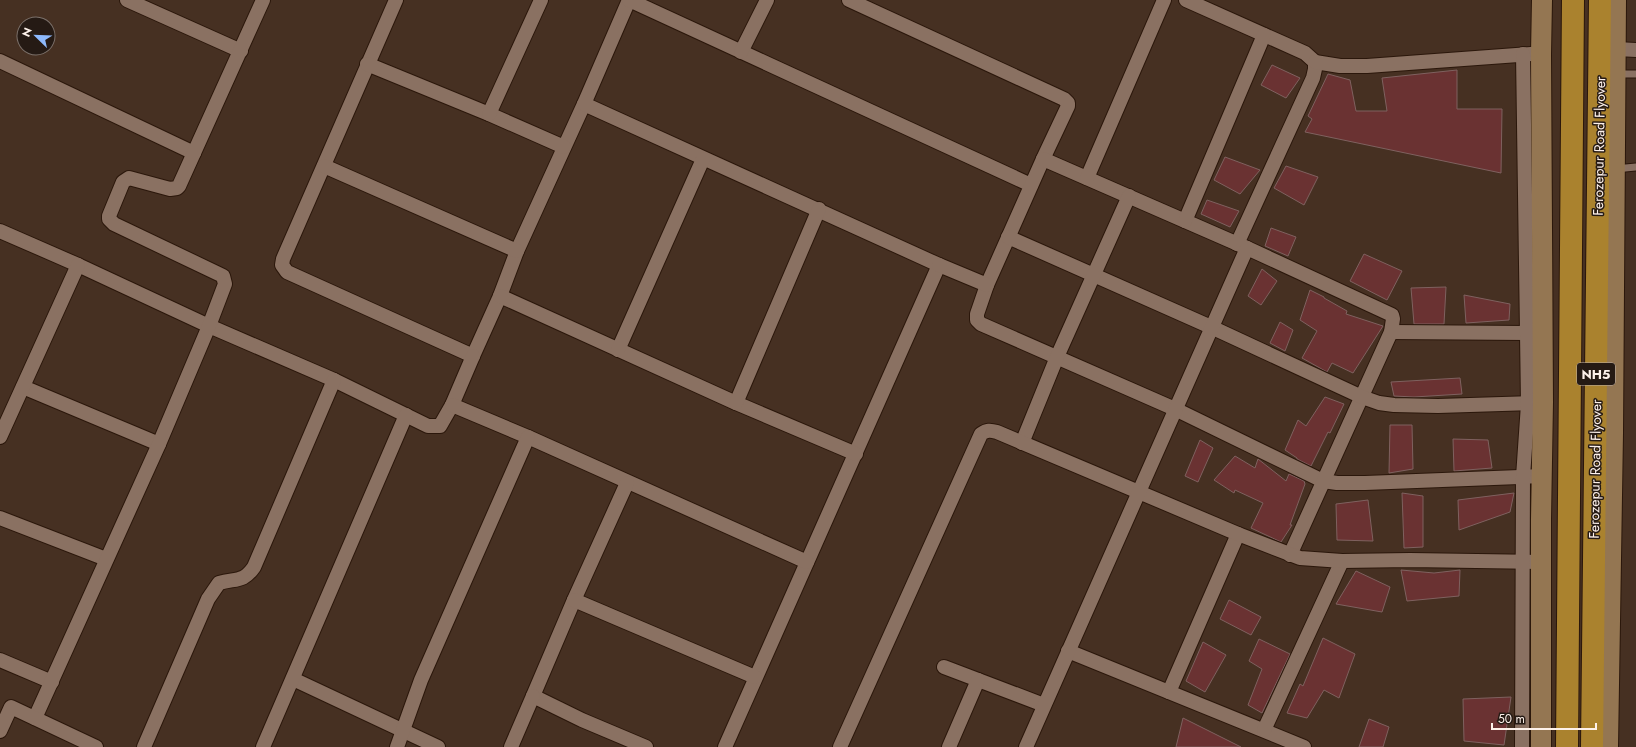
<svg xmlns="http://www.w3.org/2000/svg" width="1636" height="747" viewBox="0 0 1636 747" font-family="Jost,sans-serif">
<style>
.building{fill:#6a3232;stroke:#7f615f}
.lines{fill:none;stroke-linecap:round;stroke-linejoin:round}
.lane-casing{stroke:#2b170b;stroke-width:9}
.street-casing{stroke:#2b170b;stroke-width:16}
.secondary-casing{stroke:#2b170b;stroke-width:22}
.highway-casing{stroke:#2b170b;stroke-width:24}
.lane{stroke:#8a7162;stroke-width:7}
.street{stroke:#8a7162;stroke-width:14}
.secondary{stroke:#947652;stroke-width:20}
.highway{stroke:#aa822e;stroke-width:22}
.labels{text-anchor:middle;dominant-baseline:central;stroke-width:3;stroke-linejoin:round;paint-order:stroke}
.shield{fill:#251a14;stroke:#bcb0aa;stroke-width:1}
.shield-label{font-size:13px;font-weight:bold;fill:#fdf1ea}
.street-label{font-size:14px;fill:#fdf1ea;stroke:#251a14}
</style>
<rect width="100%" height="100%" fill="#463022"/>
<g class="building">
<path d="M1272,65l28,13 -14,20 -25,-13z"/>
<path d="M1457,70v39h45l-1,64 -196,-41 7,-13 -4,-3 20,-42 22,6 6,31h31l-5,-33z"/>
<path d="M1225,157l35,13 -20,24 -26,-14z"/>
<path d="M1286,166l32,11 -14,28 -30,-17z"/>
<path d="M1207,200l32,11 -9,16 -29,-13z"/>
<path d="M1271,228l25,9 -8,19 -23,-10z"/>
<path d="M1364,254l38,17 -15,29 -37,-19z"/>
<path d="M1262,269l15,12 -16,24 -13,-9z"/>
<path d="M1446,287l-2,37h-30l-3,-36z"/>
<path d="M1310,290l14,7v1l23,13 -1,3 37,12 -30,47 -21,-10 -5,9 -25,-14 15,-27 -17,-11z"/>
<path d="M1464,295l46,9 -1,16 -43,3z"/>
<path d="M1280,322l13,8 -8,21 -15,-8z"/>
<path d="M1460,378l2,16 -48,3 -20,-1 -3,-14z"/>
<path d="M1325,397l19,7 -14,29 -2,-1 -17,34 -14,-7v-1l-12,-8 13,-30 8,6z"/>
<path d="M1390,425h22l1,44 -24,4z"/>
<path d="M1453,439l35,1 4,28 -38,3z"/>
<path d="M1200,440l13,8 -15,34 -13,-6z"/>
<path d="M1235,456l20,12 3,-9 28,22 3,-7 15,7 1,3 -15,41h2l-11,17 -30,-14 12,-25 -28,-13 -1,3 -20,-13z"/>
<path d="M1402,493l21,3v51l-19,1z"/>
<path d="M1514,493l-4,19 -51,18 -1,-30z"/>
<path d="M1368,500l5,41 -36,-1 -1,-36z"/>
<path d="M1401,570l33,3 26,-3 -1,26 -52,5z"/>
<path d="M1356,571l34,16 -8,25 -46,-8z"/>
<path d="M1229,600l32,17 -10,18 -31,-16z"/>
<path d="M1323,638l32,16 -16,44 -15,-8 -17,28 -20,-5 13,-29 3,2z"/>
<path d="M1259,639l31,15 -28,59 -14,-8 14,-36 -13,-8z"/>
<path d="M1203,642l23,13 -21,37 -19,-11z"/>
<path d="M1511,697l-7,48 -40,-4 -1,-42z"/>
<path d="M1183,718l58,29h-65z"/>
<path d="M1369,719l20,8 -6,20h-24z"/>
</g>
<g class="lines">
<defs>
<g id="lane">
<path d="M1617,74h19"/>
<path d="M1615,169l21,-2"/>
</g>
<g id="street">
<path d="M127,0l114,51"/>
<path d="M396,0l-113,259 -1,6 5,7 186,84 27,-60 17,-45 67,-147"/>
<path d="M629,0l-45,104 355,161 -214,482"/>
<path d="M629,0l402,185"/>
<path d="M849,0l215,99 4,4v3l-25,53 -56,126 -10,29v6l4,4 194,85 148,72 14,2h28l177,-7"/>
<path d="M1186,0l119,53 10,9v7l-2,9 -76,166"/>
<path d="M1617,49l19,1"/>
<path d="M741,52l26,-52"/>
<path d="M0,61l194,92"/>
<path d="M1315,62l25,4h27l164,-12"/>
<path d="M367,64l122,50 75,33"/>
<path d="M489,114l52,-114"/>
<path d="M1043,159l204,89 145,67 1,4 -2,13 -101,223"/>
<path d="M324,166l193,85"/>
<path d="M1087,178l77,-178"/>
<path d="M1185,221l79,-186"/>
<path d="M0,231l78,34 131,61 125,54 94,46h12l12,-21 21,-49"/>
<path d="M1008,237l203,90 151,70 17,6 15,2 44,1 98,-3"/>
<path d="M939,265l48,20"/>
<path d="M500,296l236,107 120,51"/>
<path d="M1391,332l145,1"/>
<path d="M618,350l85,-191"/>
<path d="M23,387l136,57"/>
<path d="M736,403l83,-194"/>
<path d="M452,405l76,32 279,125"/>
<path d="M0,437l78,-172"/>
<path d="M1022,443l35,-86 72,-161"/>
<path d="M627,483l-53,117 -41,96 49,24 64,27"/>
<path d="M0,518l106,41"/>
<path d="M574,600l181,77"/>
<path d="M1068,651l236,96"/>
<path d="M0,660l52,22"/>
<path d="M944,667l100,38"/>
<path d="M293,679l145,68"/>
<path d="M1169,692l69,-158"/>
<path d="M35,718l124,-274 50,-118 16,-42 -2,-8 -109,-52 -5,-5v-3l14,-34 6,-4 41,11 7,-1 2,-2 84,-186"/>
<path d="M1264,730l78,-169"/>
<path d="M0,731l11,-24 85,40"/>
<path d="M144,747l64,-148 11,-16c17,-5 24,0 35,-16l80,-187"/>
<path d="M263,747l143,-332"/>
<path d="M397,747l24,-67 107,-243"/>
<path d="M511,747l22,-51"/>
<path d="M840,747l141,-313c6,-4 9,-4 16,-2l241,102 62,24 42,3 68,-1 131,2"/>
<path d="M949,747l29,-67"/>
<path d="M1026,747l221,-499"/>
<path d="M1522,747l1,-270 5,-73 -5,-350"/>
</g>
<g id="secondary">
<path d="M1541,747v-228l2,-117 -2,-348 1,-54"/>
<path d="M1608,747l5,-314 3,-433"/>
</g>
<g id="highway">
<path d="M1567,747l6,-747"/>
<path d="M1592,747l8,-747"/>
</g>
</defs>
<use href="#lane" class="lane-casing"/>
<use href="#street" class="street-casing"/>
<use href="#secondary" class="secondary-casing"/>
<use href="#highway" class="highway-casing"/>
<use href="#lane" class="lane"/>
<use href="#street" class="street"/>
<use href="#secondary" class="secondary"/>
<use href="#highway" class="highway"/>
</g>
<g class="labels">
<rect class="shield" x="1577" y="363" width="38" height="22" rx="3"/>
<g class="shield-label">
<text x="1596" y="374">NH5</text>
</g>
<g class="street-label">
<text transform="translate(1599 146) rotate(-89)">Ferozepur Road Flyover</text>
<text transform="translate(1595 469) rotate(-89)">Ferozepur Road Flyover</text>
</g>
</g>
<g transform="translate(36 36) rotate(293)"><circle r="19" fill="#251a14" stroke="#7b706a"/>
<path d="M0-3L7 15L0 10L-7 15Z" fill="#8eb9fc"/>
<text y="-6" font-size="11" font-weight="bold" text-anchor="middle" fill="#fdf1ea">N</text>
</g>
<path d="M1492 723v6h104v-6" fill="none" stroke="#fdf1ea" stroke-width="2"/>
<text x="1498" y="723" font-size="12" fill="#fdf1ea" stroke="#251a14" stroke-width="3" paint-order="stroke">50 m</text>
</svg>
